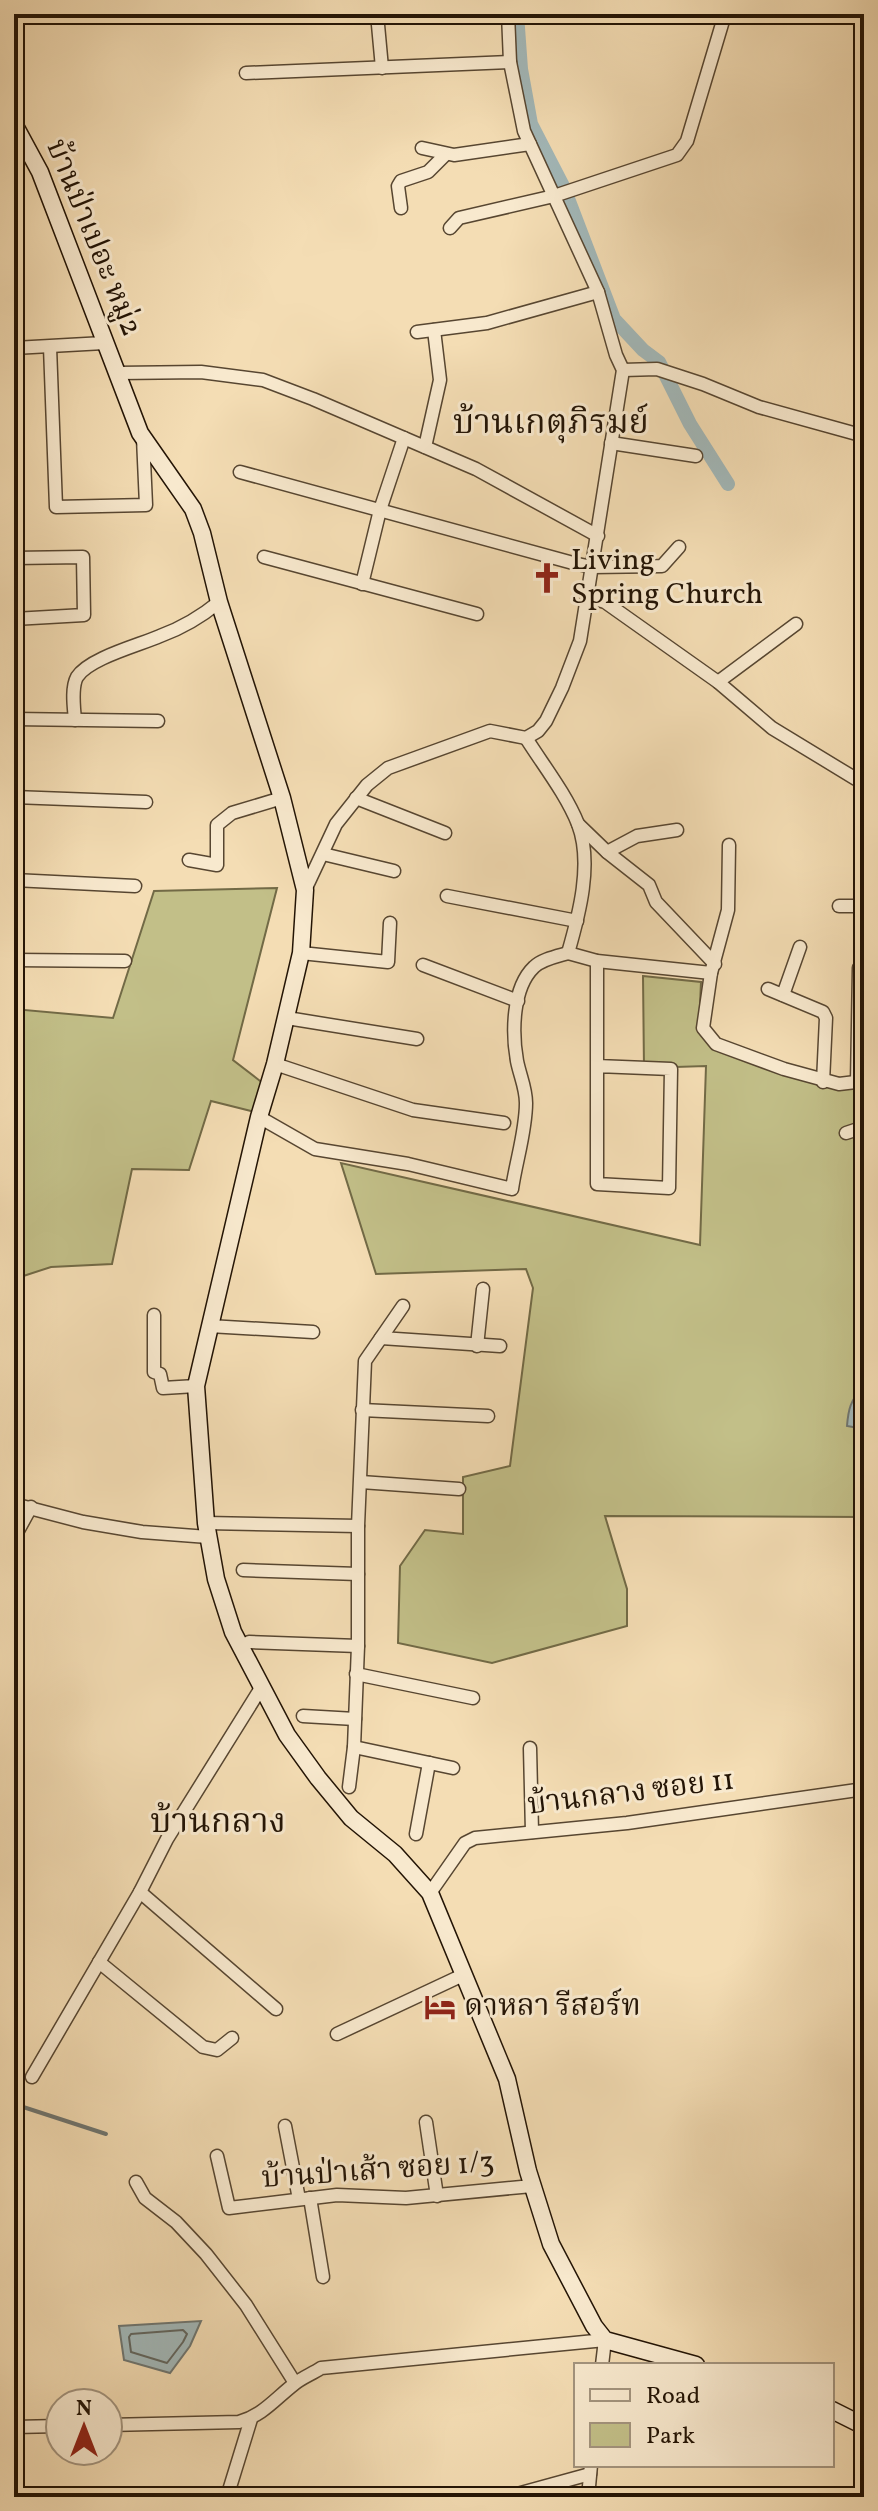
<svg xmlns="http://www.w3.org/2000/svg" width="878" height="2511" viewBox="0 0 878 2511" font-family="Vollkorn,'Noto Serif Thai',serif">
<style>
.green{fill:#c2bf88;stroke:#726a46;stroke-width:2}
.water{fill:#a2b8b9;stroke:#6f7671;stroke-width:2}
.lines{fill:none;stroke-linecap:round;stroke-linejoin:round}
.shore{stroke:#62665f;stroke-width:2}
.stream{stroke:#6f7671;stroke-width:4}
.canal{stroke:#a2b8b9;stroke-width:14}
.street-casing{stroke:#574631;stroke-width:15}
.secondary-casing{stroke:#231405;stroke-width:19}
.street{stroke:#f8e9ce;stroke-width:12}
.secondary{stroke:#f8e9ce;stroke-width:16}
.labels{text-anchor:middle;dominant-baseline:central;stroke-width:6;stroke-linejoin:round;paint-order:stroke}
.street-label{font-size:30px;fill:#231405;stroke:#f8e9ce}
.poi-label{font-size:30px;fill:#231405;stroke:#f8e9ce;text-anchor:start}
.quarter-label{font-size:34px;fill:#231405;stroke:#f8e9ce}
</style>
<rect width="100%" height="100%" fill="#f4ddb4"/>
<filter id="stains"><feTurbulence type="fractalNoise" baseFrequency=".0025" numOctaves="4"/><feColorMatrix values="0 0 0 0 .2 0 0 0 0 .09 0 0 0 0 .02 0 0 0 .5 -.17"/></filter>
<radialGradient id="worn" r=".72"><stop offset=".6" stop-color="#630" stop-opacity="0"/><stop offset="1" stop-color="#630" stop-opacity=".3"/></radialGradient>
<g class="green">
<path d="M277,888l-44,172 31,24 -9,28 -44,-11 -22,69 -57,-1 -20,95 -61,3 -37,12v-270l99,9 41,-127z"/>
<path d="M643,976l58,6 -2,46 18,22 121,36 26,-4v435l-259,-1 22,73v37l-135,37 -94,-20 2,-77 25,-36 38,4v-57l47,-11 23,-178 -7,-19 -150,5 -35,-111 359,82 6,-179 -62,2z"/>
</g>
<g class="water">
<path d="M864,1391v38l-17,-3c1,-13 3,-30 17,-35z"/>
<path d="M201,2321l-11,25 -20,27 -46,-13 -5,-34z"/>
</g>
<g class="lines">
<path class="shore" d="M183,2330l4,4 -4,8 -16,21 -36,-11 -2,-15 2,-3z"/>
<path class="stream" d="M14,2104l92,30"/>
<path class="canal" d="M517,14l4,55 10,55 33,64 50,131 29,31 16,12 31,62 38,60"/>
<defs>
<g id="street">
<path d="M377,14l5,54"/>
<path d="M14,19l25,-5"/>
<path d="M246,73l264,-11"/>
<path d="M422,148l32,7 76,-11"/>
<path d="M401,208l-3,-22 3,-5 27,-9 17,-17"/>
<path d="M450,228l9,-10 95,-22 123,-41 10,-14 38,-127"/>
<path d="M417,332l70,-9 111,-31"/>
<path d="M50,347l6,160 90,-2 -3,-67"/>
<path d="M14,348l90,-5"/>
<path d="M623,370l34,-1 46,15 56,23 105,29"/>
<path d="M118,373l83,-1 62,8 50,19 163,70 122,67"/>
<path d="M611,443l85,13"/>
<path d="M425,447l15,-67 -6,-50"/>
<path d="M240,472l333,91 19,4 70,-1 17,-19"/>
<path d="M264,557l213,57"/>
<path d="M14,558l69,-1 1,58 -70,4"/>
<path d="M362,584l18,-74 24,-72"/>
<path d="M588,597l17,5 113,80 54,46 84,51 8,-1"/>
<path d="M718,682l78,-58"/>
<path d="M14,719l144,2"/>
<path d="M75,720c-1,-12 -4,-32 2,-43 12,-19 63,-32 83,-41 22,-8 42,-20 59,-34"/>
<path d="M526,738c17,27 40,56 52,86 15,39 1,91 -10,129"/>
<path d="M14,797l132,5"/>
<path d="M356,798l89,35"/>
<path d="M578,824l29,28 42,33 7,17 59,62"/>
<path d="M729,845l-1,65 -17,63 -8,55 13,16 68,25 55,15 25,-3"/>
<path d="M607,852l30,-16 40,-6"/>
<path d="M323,854l71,17"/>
<path d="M189,860l28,5v-40l15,-12 50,-15"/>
<path d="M14,880l121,6"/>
<path d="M305,890l31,-66 31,-39 21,-17 102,-37 36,7 12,-7 8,-10 16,-33 18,-47 43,-271 -7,-15 -18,-63 -74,-161 -14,-69 -2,-48"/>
<path d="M447,896l130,25"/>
<path d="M839,906h25"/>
<path d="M301,953l87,9 2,-39"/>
<path d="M568,953l29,8 114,12"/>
<path d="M14,960l111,1"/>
<path d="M597,961v223l72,4 2,-119 -74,-3"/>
<path d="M423,965l95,36"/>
<path d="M768,989l55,23 3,6 -3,64"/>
<path d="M783,995l17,-48"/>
<path d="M287,1018l130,21"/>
<path d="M275,1064l138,46 91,13"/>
<path d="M857,1082l2,-114"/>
<path d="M259,1117l56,32 93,15 104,25c4,-28 14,-58 14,-86 0,-15 -6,-27 -9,-42 -5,-28 -5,-73 17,-94 8,-8 24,-11 34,-14"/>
<path d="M846,1133l18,-6"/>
<path d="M154,1315v57l6,2 3,14 33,-2"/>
<path d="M209,1326l104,6"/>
<path d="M381,1338l119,8"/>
<path d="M477,1346l6,-57"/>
<path d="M362,1410l126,6"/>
<path d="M361,1482l98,7"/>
<path d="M14,1504l69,18 59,10 66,5"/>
<path d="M206,1523l152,3"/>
<path d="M14,1538l17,-31"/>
<path d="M243,1570l115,4"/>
<path d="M249,1642l109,4"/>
<path d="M356,1674l117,24"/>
<path d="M303,1716l52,3"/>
<path d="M354,1747l99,21"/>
<path d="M530,1748l2,84"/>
<path d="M349,1787l5,-40 4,-101v-120l7,-165 38,-55"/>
<path d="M416,1834l13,-71"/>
<path d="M140,1892l136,117"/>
<path d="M430,1893l35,-50 10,-5 152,-15 237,-34"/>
<path d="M99,1962l104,85 14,3 15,-12"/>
<path d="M337,2034l126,-59"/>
<path d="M32,2077l108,-185 27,-53 94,-151"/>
<path d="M426,2122l11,74"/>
<path d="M285,2126l14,73"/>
<path d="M217,2156l12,52 108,-13 69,3 126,-12"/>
<path d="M136,2182l9,16 31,24 30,32 40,51 49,78"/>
<path d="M310,2198l13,79"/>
<path d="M108,2425l131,-3c24,-7 35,-22 54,-37 8,-7 19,-11 28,-17l284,-28 -3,25"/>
<path d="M14,2427l46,-1"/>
<path d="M227,2497l24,-78"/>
<path d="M506,2497l84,-23"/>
<path d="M588,2497l3,-32"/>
</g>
<g id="secondary">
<path d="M14,124l26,48 100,261 53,76 9,24 17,69 63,196 23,92 -4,63 -26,111 -16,53 -63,269 10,137 10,56 17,53 54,103 31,43 33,40 44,36 35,39 77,186 21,92 23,73 43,82 11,14 91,25"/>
<path d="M832,2410l32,16"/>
</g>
</defs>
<use href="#street" class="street-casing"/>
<use href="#secondary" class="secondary-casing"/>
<use href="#street" class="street"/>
<use href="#secondary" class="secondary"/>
</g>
<defs>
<symbol id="church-bare" viewBox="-9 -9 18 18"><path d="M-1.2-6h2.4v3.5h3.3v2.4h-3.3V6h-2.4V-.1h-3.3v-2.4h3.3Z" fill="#8f2418" stroke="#f8e9ce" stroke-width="2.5" paint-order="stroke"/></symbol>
<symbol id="hotel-bare" viewBox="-9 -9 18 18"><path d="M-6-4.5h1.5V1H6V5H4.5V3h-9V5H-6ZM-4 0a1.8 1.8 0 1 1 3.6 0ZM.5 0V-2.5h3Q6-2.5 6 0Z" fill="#8f2418" stroke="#f8e9ce" stroke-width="2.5" paint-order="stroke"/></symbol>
</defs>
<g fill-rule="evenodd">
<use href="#church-bare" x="525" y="556" width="44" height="44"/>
<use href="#hotel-bare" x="418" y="1985" width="44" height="44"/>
</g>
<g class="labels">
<g class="street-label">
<text transform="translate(93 238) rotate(68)">บ้านป่าเปอะ หมู่2</text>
<text transform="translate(631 1793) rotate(-7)">บ้านกลาง ซอย 11</text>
<text transform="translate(378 2171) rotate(-4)">บ้านป่าเส้า ซอย 1/3</text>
</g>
<g class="poi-label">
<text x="571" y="561">Living<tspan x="571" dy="34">Spring Church</tspan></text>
<text x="464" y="2007">ดาหลา รีสอร์ท</text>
</g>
<g class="quarter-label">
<text x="551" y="424">บ้านเกตุภิรมย์</text>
<text x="218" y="1823">บ้านกลาง</text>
</g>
</g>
<rect width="878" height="2511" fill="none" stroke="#f4ddb4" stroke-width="48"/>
<rect x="16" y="16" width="846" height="2479" fill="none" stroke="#231405" stroke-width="4"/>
<rect x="24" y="24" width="830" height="2463" fill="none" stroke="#231405" stroke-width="2"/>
<rect x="574" y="2363" width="260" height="104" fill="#f8e9ce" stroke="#a3947e" stroke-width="2"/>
<rect x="590" y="2389" width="40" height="12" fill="#f8e9ce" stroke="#a3947e" stroke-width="2"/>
<text x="646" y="2403" font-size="24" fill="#231405">Road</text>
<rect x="590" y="2423" width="40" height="24" fill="#c2bf88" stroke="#a3947e" stroke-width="2"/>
<text x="646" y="2443" font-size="24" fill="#231405">Park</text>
<g transform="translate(84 2427)"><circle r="38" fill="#f8e9ce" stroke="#a3947e" stroke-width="2"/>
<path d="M0-6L14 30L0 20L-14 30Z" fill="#8f2418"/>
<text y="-12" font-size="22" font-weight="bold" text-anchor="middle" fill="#231405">N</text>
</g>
<rect width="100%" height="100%" filter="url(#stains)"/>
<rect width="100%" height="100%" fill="url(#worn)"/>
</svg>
